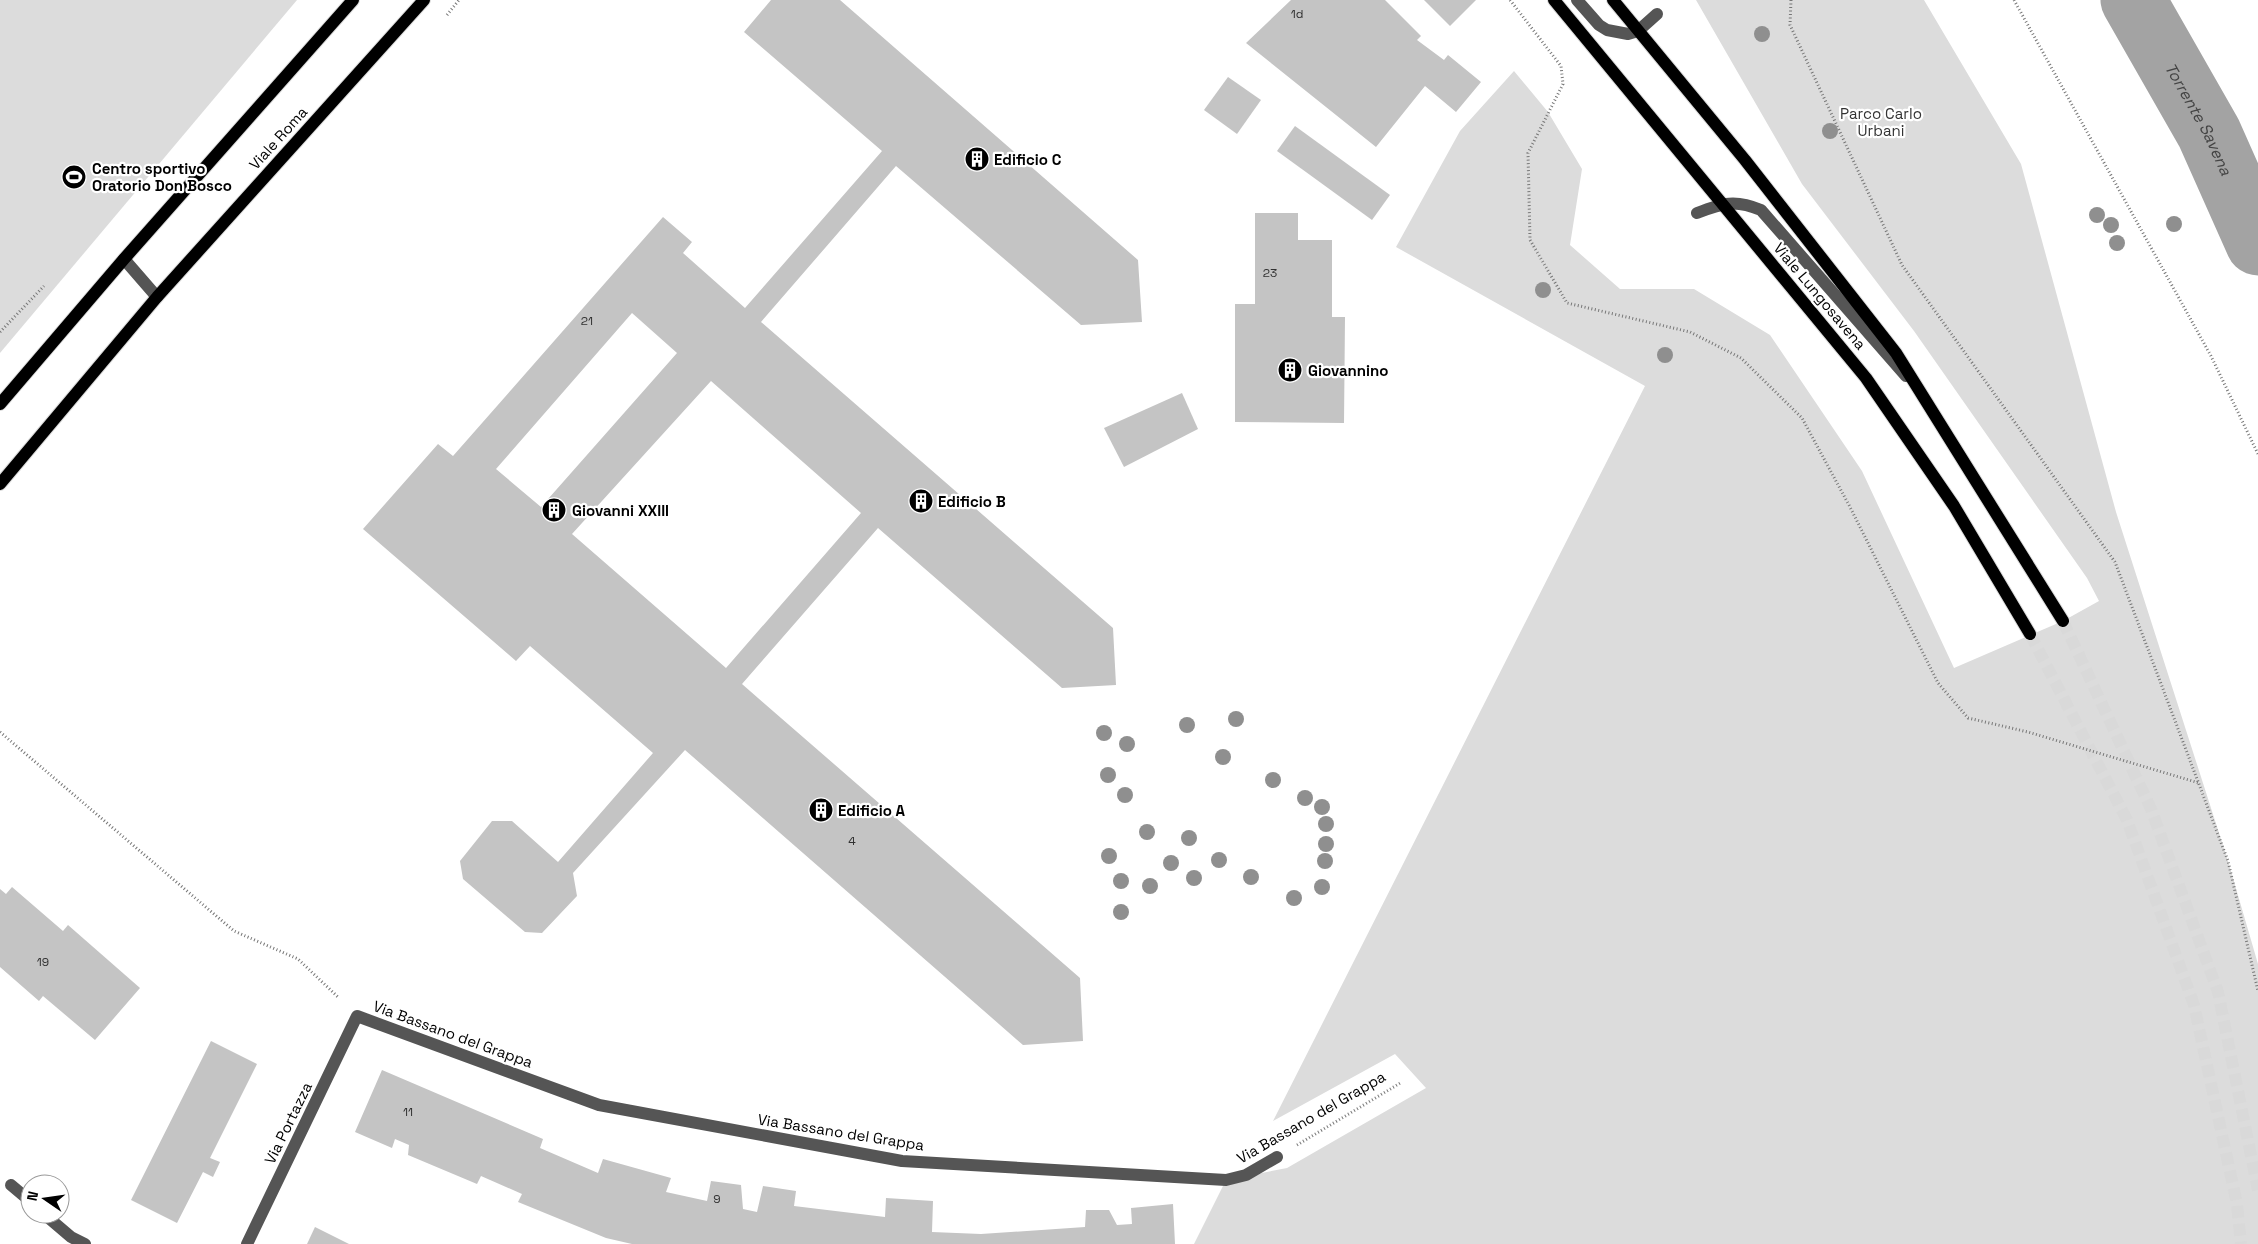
<svg xmlns="http://www.w3.org/2000/svg" width="2258" height="1244" viewBox="0 0 2258 1244" font-family="'Space Grotesk',sans-serif">
<style>
.green{fill:#dcdcdc}
.lines{fill:none;stroke-linecap:round;stroke-linejoin:round}
.river{stroke:#a3a3a3;stroke-width:65}
.building{fill:#c4c4c4;fill-rule:evenodd}
.major-tunnel{stroke:#d9d9d9;stroke-width:12;stroke-dasharray:12 6;stroke-linecap:butt}
.major-casing{stroke:#dbdbdb;stroke-width:14}
.path{stroke:#777;stroke-width:3;stroke-dasharray:1 2.5;stroke-linecap:butt}
.minor{stroke:#555;stroke-width:12}
.major{stroke:#000;stroke-width:12}
.tree{fill:#8f8f8f}
.labels{text-anchor:middle;dominant-baseline:central;stroke-width:4.5;stroke-linejoin:round;paint-order:stroke}
.number-label{font-size:12px;fill:#313131}
.park-label{font-size:15px;fill:#333;stroke:#fff}
.street-label{font-size:15px;fill:#000;stroke:#fff}
.poi-label{font-size:15px;font-weight:bold;fill:#000;stroke:#fff;text-anchor:start}
.water-label{font-size:16px;font-style:italic;fill:#444;stroke:#fff}
</style>
<rect width="100%" height="100%" fill="#fff"/>
<g class="green">
<path d="M0,0h297l-297,353z"/>
<path d="M1696,0h228l97,164 95,348 112,349 30,103v280h-1064l32,-64 61,-12 139,-80 -31,-34 -122,67 372,-735 -249,-139 64,-116 54,-60 34,41 34,57 -12,76 50,44h74l76,46 92,136 92,197 109,-47 36,-20 -12,-23 -173,-247 -112,-147z"/>
</g>
<g class="lines">
<path class="river" id="s1" d="M2133,0l76,133 49,110"/>
</g>
<g class="building">
<path d="M771,0h69l298,260 4,62 -61,3 -185,-159 -135,156 352,306 3,57 -54,3 -184,-160 -136,156 338,294 3,63 -60,4 -338,-295 -112,123 4,23 -35,37 -17,-1 -62,-53 -3,-18 32,-40h20l46,41 95,-109 -123,-107 -14,15 -153,-132 75,-85 15,12 210,-239 29,25 -9,11 62,55 137,-157 -138,-119zM632,313l45,40 -136,154 -45,-38zM711,381l150,132 -135,155 -154,-134z"/>
<path d="M1291,0h94l36,36 -4,4 27,20 4,-5 33,27 -25,30 -31,-26 -49,61 -130,-104z"/>
<path d="M1424,0h52l-26,26z"/>
<path d="M1228,77l33,23 -24,34 -33,-24z"/>
<path d="M1295,126l95,69 -18,25 -95,-69z"/>
<path d="M1255,213h43v27h34v77h13l-1,106 -109,-1v-118h20z"/>
<path d="M1182,393l16,36 -74,38 -20,-39z"/>
<path d="M12,887l51,44 5,-6 72,63 -45,52 -52,-44 -4,5 -39,-34v-78l6,5z"/>
<path d="M211,1041l46,23 -47,94 10,4 -7,15 -10,-5 -26,51 -46,-23z"/>
<path d="M382,1070l161,69 -3,9 58,25 5,-14 68,19 -5,14 41,9 4,-20 30,4 2,24 14,3 6,-26 33,5 -2,15 91,11 1,-19 47,3 -1,31 49,2 104,-7 1,-17h23l8,15 15,-1 -1,-16 42,-4 2,40h-543l-26,-6 -88,-36 4,-8 -41,-18 -4,8 -69,-29 1,-10 -14,-6 -3,9 -37,-16z"/>
<path d="M315,1227l34,17h-42z"/>
</g>
<g class="lines">
<g class="major-tunnel">
<path d="M2063,621l88,188 67,183 40,198"/>
<path d="M2030,634l97,186 67,185 43,199 4,40"/>
</g>
<defs>
<g id="major">
<path d="M1554,0l312,378 88,128 76,128"/>
<path d="M1613,0l132,160 151,193 167,268"/>
<path d="M0,404l124,-145 229,-259"/>
<path d="M0,484l157,-187 267,-297"/>
</g>
</defs>
<use href="#major" class="major-casing"/>
<g class="path">
<path d="M1510,0l51,66 2,18 -35,69 2,87 37,63 123,29 51,26 61,60 48,89 88,176 30,35 60,14 171,51"/>
<path d="M1791,0l-1,25 112,240 213,297 113,299 30,130"/>
<path d="M2014,0l197,356 47,98"/>
<path d="M447,15l12,-15"/>
<path d="M0,332l44,-46"/>
<path d="M0,732l234,199 64,28 41,39"/>
<path d="M1297,1145l105,-63"/>
</g>
<g class="minor">
<path d="M1577,0l22,25 8,5 21,4 10,-3 19,-17"/>
<path d="M1697,213c26,-10 38,-14 64,-3l145,166"/>
<path d="M124,259l33,38"/>
<path d="M11,1185l19,16"/>
<path d="M44,1214l27,23 14,7"/>
<path d="M247,1244l110,-228 242,89 303,56 324,19 20,-5 31,-18"/>
</g>
<use href="#major" class="major"/>
</g>
<g class="tree">
<circle cx="1762" cy="34" r="8"/>
<circle cx="1830" cy="131" r="8"/>
<circle cx="2097" cy="215" r="8"/>
<circle cx="2174" cy="224" r="8"/>
<circle cx="2111" cy="225" r="8"/>
<circle cx="2117" cy="243" r="8"/>
<circle cx="1543" cy="290" r="8"/>
<circle cx="1665" cy="355" r="8"/>
<circle cx="1236" cy="719" r="8"/>
<circle cx="1187" cy="725" r="8"/>
<circle cx="1104" cy="733" r="8"/>
<circle cx="1127" cy="744" r="8"/>
<circle cx="1223" cy="757" r="8"/>
<circle cx="1108" cy="775" r="8"/>
<circle cx="1273" cy="780" r="8"/>
<circle cx="1125" cy="795" r="8"/>
<circle cx="1305" cy="798" r="8"/>
<circle cx="1322" cy="807" r="8"/>
<circle cx="1326" cy="824" r="8"/>
<circle cx="1147" cy="832" r="8"/>
<circle cx="1189" cy="838" r="8"/>
<circle cx="1326" cy="844" r="8"/>
<circle cx="1109" cy="856" r="8"/>
<circle cx="1219" cy="860" r="8"/>
<circle cx="1325" cy="861" r="8"/>
<circle cx="1171" cy="863" r="8"/>
<circle cx="1251" cy="877" r="8"/>
<circle cx="1194" cy="878" r="8"/>
<circle cx="1121" cy="881" r="8"/>
<circle cx="1150" cy="886" r="8"/>
<circle cx="1322" cy="887" r="8"/>
<circle cx="1294" cy="898" r="8"/>
<circle cx="1121" cy="912" r="8"/>
</g>
<defs>
<symbol id="building-disc" viewBox="-11 -11 22 22"><circle r="9.5" fill="#000" stroke="#fff"/><path d="M-4-6H4V6H1V3H-1V6H-4ZM-2.5-4.3h1.7v1.8h-1.7ZM.8-4.3h1.7v1.8H.8ZM-2.5-1h1.7V.8h-1.7ZM.8-1h1.7V.8H.8Z" fill="#fff"/></symbol>
<symbol id="stadium-disc" viewBox="-11 -11 22 22"><circle r="9.5" fill="#000" stroke="#fff"/><path d="M0-5a6.5 5 0 1 0 0 10a6.5 5 0 1 0 0-10ZM-3.5-1.8h7v3.6h-7Z" fill="#fff"/></symbol>
</defs>
<g fill-rule="evenodd">
<use href="#building-disc" x="963" y="145" width="28" height="28"/>
<use href="#stadium-disc" x="60" y="163" width="28" height="28"/>
<use href="#building-disc" x="1276" y="356" width="28" height="28"/>
<use href="#building-disc" x="907" y="487" width="28" height="28"/>
<use href="#building-disc" x="540" y="496" width="28" height="28"/>
<use href="#building-disc" x="807" y="796" width="28" height="28"/>
</g>
<g class="labels">
<g class="number-label">
<text x="1297" y="14">1d</text>
<text x="1270" y="273">23</text>
<text x="587" y="321">21</text>
<text x="852" y="841">4</text>
<text x="43" y="962">19</text>
<text x="408" y="1112">11</text>
<text x="717" y="1199">9</text>
</g>
<g class="park-label">
<text x="1881" y="113">Parco Carlo<tspan x="1881" dy="17">Urbani</tspan></text>
</g>
<g class="street-label">
<text transform="translate(278 138) rotate(-48)">Viale Roma</text>
<text transform="translate(1820 296) rotate(50)">Viale Lungosavena</text>
<text transform="translate(453 1034) rotate(20)">Via Bassano del Grappa</text>
<text transform="translate(1311 1117) rotate(-30)">Via Bassano del Grappa</text>
<text transform="translate(288 1123) rotate(-64)">Via Portazza</text>
<text transform="translate(841 1132) rotate(9)">Via Bassano del Grappa</text>
</g>
<g class="poi-label">
<text x="994" y="159">Edificio C</text>
<text x="92" y="168">Centro sportivo<tspan x="92" dy="17">Oratorio Don Bosco</tspan></text>
<text x="1308" y="370">Giovannino</text>
<text x="938" y="501">Edificio B</text>
<text x="572" y="510">Giovanni XXIII</text>
<text x="838" y="810">Edificio A</text>
</g>
<g class="water-label">
<text stroke="none"><textPath href="#s1" startOffset="136">Torrente Savena</textPath></text>
</g>
</g>
<g transform="translate(45 1199) rotate(283)"><circle r="24" fill="#ffffff" stroke="#999999"/>
<path d="M0-4L9 19L0 12L-9 19Z" fill="#000000"/>
<text y="-8" font-size="14" font-weight="bold" text-anchor="middle" fill="#000000">N</text>
</g>
</svg>
